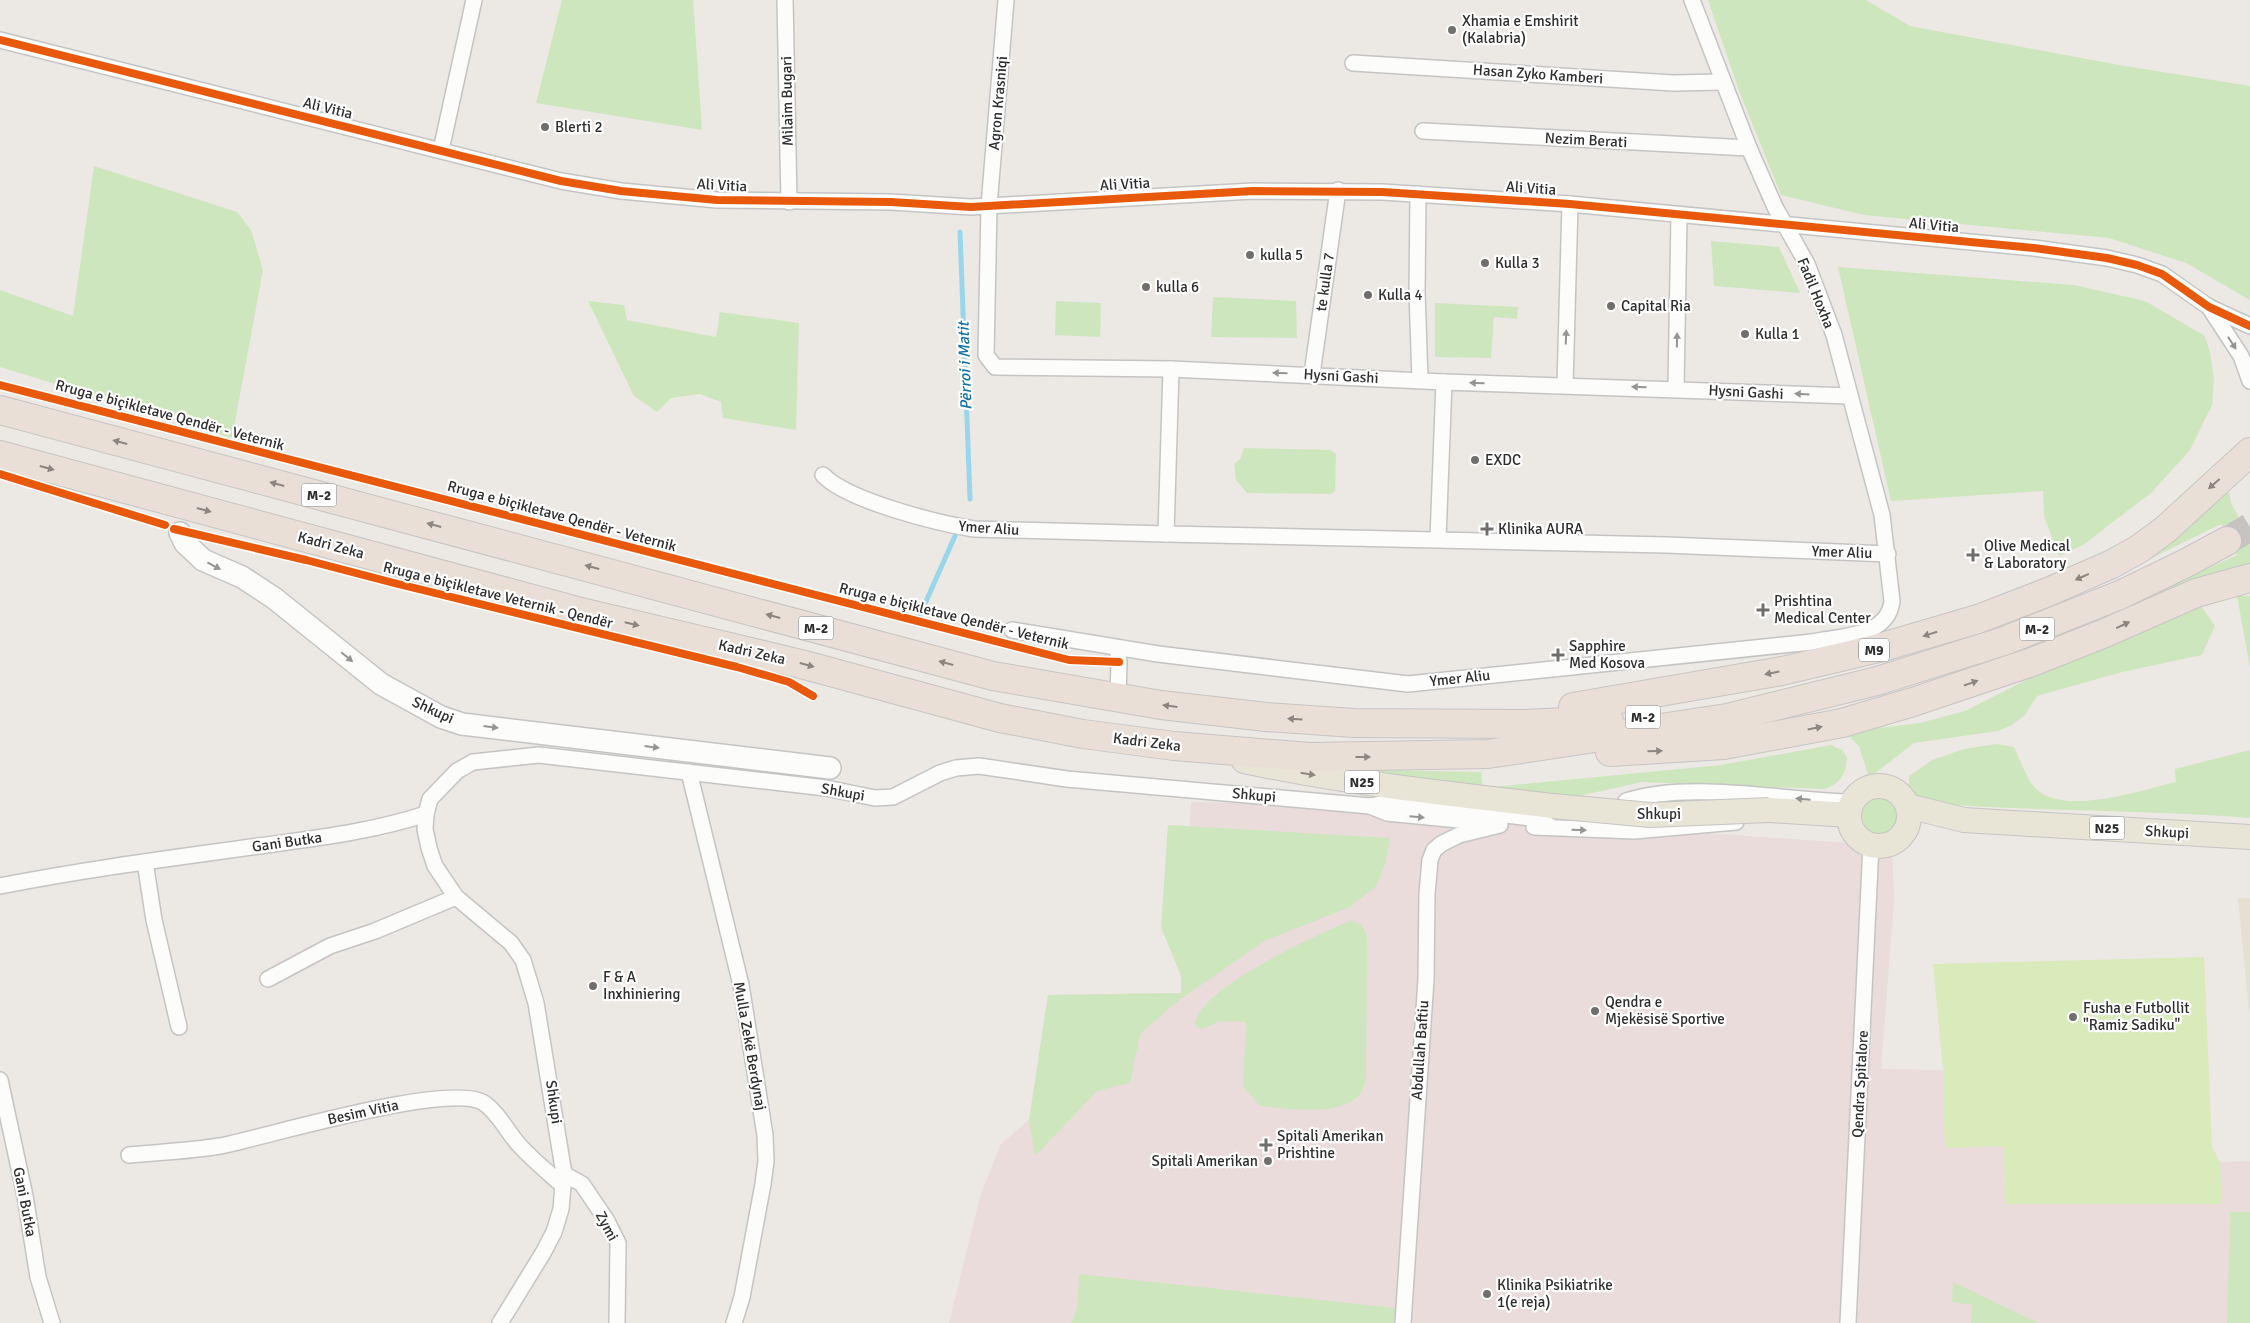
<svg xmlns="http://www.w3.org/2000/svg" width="2250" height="1323" viewBox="0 0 2250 1323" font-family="Signika,sans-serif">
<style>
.education{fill:#e6e0d3}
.medical{fill:#e9dcdb}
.green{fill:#cee6be}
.pitch{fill:#d9eabb}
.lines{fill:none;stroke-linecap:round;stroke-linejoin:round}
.stream{stroke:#99d6ec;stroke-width:5}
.highway-tunnel{stroke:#c6c3c0;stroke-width:28;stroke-dasharray:28 14;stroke-linecap:butt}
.street-casing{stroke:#c5c4c5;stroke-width:18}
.secondary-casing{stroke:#c5c4c5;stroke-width:24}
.primary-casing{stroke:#c6c5c4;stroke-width:26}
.highway-casing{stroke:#c6c5c4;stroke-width:30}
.street{stroke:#fcfcfb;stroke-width:15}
.secondary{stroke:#fcfcfb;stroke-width:21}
.primary{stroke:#e8e4d6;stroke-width:24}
.highway{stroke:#eadfd6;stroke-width:28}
.primary-bridge-casing{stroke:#c6c5c4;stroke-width:26;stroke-linecap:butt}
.primary-bridge{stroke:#e8e4d6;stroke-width:24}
.cycleway-casing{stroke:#fff;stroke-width:11}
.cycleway{stroke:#e8590c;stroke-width:8}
.oneway{fill:#959594}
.oneway2{fill:#8c8682}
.oneway3{fill:#8b8982}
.poi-dot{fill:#706f6e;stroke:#fff;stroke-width:2}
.labels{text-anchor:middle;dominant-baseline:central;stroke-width:4.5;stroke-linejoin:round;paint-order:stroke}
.shield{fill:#fff;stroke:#6d6d6d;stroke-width:1}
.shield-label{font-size:14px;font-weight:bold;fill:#2e2e2e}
.poi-label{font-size:15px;fill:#2e2e2e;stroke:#fff;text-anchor:start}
.street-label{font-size:15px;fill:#2e2e2e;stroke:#fff}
.water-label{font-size:16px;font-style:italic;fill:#0d6fa3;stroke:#fff}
</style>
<rect width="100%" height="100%" fill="#ece8e4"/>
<path class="education" d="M2238,898h12v122z"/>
<path class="medical" d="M1191,802l95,2 606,42 2,54 -13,169 62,1 2,77 59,-1 1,58h217l-2,-42 30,-1v162h-1301l31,-126 21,-53 28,-24 19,-125 133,-2z"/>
<g class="green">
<path d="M562,0h131l9,130 -166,-27z"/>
<path d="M1708,0h158l44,26 209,39 131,21v214l-64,-37 -77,-25 -245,-23 -83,-20 -43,-107z"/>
<path d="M94,166l143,46 14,18 12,40 -31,168 -232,-71v-77l73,26z"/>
<path d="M1711,241l68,6 21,46 -86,-7z"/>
<path d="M1838,267l236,18 71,16 60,35 5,16 4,28 -2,25 -22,45 -39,43 -68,52 -24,11 -15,-40 -1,-25 -152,10z"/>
<path d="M1213,297l83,4 1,37 -86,-1z"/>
<path d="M588,301l36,4 3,15 89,17 4,-25 79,11 -3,107 -73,-12 -2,-16 -21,-8 -29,4 -14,14 -23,-16z"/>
<path d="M1056,301l45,2 -1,34 -45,-2z"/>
<path d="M1435,303l83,4 -1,12 -23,-2 -3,41 -56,-1z"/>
<path d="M1244,448l86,2 6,4 -1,37 -4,3 -84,-1 -11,-13 -2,-16 6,-5z"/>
<path d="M2226,478l5,25 19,34v32l-126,44 -2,-5 115,-53 -16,-31 -114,56z"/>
<path d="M2237,596h13v71z"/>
<path d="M2199,603l16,23 -13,29 -80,17 -85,24 -12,19 -13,10 -14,6 -84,12 -45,35 -10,-32 -14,-14 75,-9 45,-12 63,-32 2,-8z"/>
<path d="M1996,744l18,3c6,12 12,31 21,41 28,29 107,2 141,-6l-1,-13 75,-19v68c-111,-9 -223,-6 -334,-16l-7,-13v-13l23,-16 32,-11z"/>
<path d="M1831,745l11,5 5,7c-1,17 -6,26 -22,32l-183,-7 -68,15 -18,2 -85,-9 -137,-21 147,3 2,16 238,-23z"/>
<circle cx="1880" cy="816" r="18"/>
<path d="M1168,825l222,13 -5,26 -9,22 -26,21 -84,33 -88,61 -38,33 -10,49 -33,8 -62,65 -6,-35 19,-126 133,-2v-17l-20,-49z"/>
<path d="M1352,920l10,5 5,11 -1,143c-2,5 -3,11 -6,15 -19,24 -73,14 -100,12l-17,-20 3,-64 -27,-1 -16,8 -6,-2 -2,-4c9,-38 122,-88 157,-103z"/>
<path d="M2230,1212h20v111h-23z"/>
<path d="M1079,1274l316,34 -1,15h-323l6,-15z"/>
<path d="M1953,1282l85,41h-67l1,-18 -20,-3z"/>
</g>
<path class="pitch" d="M2204,957l8,190 8,15 2,42h-217l-1,-58 -59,2 -2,-78 -10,-106z"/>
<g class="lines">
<g class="stream">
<path d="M960,232l10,267"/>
<path d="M920,615l35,-79"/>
</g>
<path class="highway-tunnel" d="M2227,541l23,-14"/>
<defs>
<g id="street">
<path d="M785,0l4,202"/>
<path d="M1006,0l-17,206 -3,149 9,12 176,2 273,13 406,14"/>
<path d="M0,40l561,141 60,10 96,9 174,2 80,5 282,-16 129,1 188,12 464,44 73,10 30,7 25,9 47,33 41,19"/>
<path d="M1353,63l320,20 50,-1"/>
<path d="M1423,131l326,17"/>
<path d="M441,150l33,-150"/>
<path d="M1418,194l-1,98 3,88"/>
<path d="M2209,307l32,49 9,25"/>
<path d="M1171,369l-5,165 500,11 222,9"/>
<path d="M1312,374l26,-184"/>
<path d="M1565,385l5,-181"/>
<path d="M1676,388l3,-172"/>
<path d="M823,475c25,26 114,48 151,54l192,5"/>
<path d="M1438,539l6,-157"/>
<path d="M1012,630l146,24 250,30 404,-42c29,-6 76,-5 80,-41l-10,-86 -48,-180 -27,-71 -32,-57 -26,-59 -57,-148"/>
<path d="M1117,648l2,14 -1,35"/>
<path d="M689,772l52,213 24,150 1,26 -3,23 -21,113 -8,26"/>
<path d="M1626,801c65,-21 157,0 226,1"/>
<path d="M1370,806l17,7 102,10"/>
<path d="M1534,827l100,4 102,-9"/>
<path d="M145,862l9,58 25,107"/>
<path d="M0,886c86,-17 172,-28 259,-40 57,-8 112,-14 167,-32"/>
<path d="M268,979l62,-33 45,-15 81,-34"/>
<path d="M0,1080l25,116 13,81 14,46"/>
<path d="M129,1155c30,-3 61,-4 91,-9 46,-9 230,-65 264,-43 16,11 24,31 37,44 13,14 28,26 42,39"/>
<path d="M564,1174l18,10 25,37 11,22 -1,80"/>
<path d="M500,1323l43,-70 11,-21 7,-23 3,-35 -28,-171 -13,-43 -12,-17 -55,-46 -21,-31 -6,-18 -4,-19 1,-15 4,-15 27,-28 16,-9 66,-7 287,33 49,10 18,-1 47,-24 16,-5 23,-2 88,13 303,27 20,-4 30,3 127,15"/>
<path d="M1403,1323l23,-344 1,-85 3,-34 4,-10 7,-6 18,-9 41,-10"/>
<path d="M1848,1323l23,-478"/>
</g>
<path id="secondary" d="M180,533l5,10 18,17 39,17 32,21 107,86 60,33 21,7 368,44"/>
<g id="primary">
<path d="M1244,761c102,22 205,33 309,45"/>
<circle cx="1879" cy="816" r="30"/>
<path d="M1908,806l56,14 286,17"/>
<path d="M1769,810l80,5"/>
</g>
<g id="highway">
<path d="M0,410l993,266 168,29 105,12 88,6 171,1 84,-4"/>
<path d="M0,455l577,156 224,53 199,54 83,16 91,12 136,11 178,-3 239,-36 150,-37 127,-40 116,-46 66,-32 41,-22"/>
<path d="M1573,707l209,-36 97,-23 99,-29 70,-27 64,-28 27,-15 27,-20 84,-77"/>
<path d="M1610,752l114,-7 118,-22 71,-21 119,-40 73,-29 91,-40 54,-15"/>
</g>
</defs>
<use href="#street" class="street-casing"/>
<use href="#secondary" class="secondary-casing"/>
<use href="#primary" class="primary-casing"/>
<use href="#highway" class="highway-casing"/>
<use href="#street" class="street"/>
<use href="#secondary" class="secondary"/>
<use href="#primary" class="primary"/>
<use href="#highway" class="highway"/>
<defs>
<path id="primary-bridge" d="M1553,806l97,9 119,-5"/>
</defs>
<use href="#primary-bridge" class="primary-bridge-casing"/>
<use href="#primary-bridge" class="primary-bridge"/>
<defs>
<g id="cycleway">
<path d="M0,40l561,141 60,10 96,9 174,2 80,5 282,-16 129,1 188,12 464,44 73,10 30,7 25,9 47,33 41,19"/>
<path d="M0,385l1069,275 50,2"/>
<path d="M0,474l165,51"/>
<path d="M174,529l132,31 88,23 343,84 52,15 24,14"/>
</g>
</defs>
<use href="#cycleway" class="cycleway-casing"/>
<use href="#cycleway" class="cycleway"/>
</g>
<defs><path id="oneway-solid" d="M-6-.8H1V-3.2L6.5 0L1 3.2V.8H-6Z" transform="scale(1.25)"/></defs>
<g class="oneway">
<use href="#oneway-solid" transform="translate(1566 337) rotate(-88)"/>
<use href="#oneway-solid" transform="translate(1677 340) rotate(-89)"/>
<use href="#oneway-solid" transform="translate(2232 343) rotate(57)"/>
<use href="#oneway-solid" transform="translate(1280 373) rotate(-178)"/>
<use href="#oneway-solid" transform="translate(1477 383) rotate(-178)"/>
<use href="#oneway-solid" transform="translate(1639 387) rotate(-178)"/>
<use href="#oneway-solid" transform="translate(1802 394) rotate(-177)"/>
<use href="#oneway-solid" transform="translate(214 566) rotate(28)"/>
<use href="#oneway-solid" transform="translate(347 657) rotate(40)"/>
<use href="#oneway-solid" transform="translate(491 727) rotate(7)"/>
<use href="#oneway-solid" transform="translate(652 747) rotate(7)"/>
<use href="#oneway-solid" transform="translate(1803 799) rotate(-175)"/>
<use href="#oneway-solid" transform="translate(1417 817) rotate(5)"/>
<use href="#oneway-solid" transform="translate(1579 830) rotate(2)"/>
</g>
<g class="oneway2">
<use href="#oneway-solid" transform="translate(120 442) rotate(-165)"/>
<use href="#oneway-solid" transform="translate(47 468) rotate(15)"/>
<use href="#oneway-solid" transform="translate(277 484) rotate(-165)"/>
<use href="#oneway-solid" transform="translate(2214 484) rotate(139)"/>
<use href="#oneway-solid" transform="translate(204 510) rotate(15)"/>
<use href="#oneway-solid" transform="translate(434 525) rotate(-165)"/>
<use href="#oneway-solid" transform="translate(592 567) rotate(-165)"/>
<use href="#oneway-solid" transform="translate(2082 577) rotate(156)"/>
<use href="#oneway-solid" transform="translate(773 616) rotate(-165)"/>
<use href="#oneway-solid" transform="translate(632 624) rotate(13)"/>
<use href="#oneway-solid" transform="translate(2123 625) rotate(-25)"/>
<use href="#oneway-solid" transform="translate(1930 634) rotate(163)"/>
<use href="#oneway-solid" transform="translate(946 663) rotate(-165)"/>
<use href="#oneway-solid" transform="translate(807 665) rotate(15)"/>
<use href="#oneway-solid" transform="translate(1772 673) rotate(169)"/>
<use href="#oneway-solid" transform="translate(1971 683) rotate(-19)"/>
<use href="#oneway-solid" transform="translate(1170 706) rotate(-173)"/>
<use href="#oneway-solid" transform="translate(1295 719) rotate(-176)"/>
<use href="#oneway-solid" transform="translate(1815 728) rotate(-11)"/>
<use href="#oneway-solid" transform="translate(1655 751) rotate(-2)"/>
<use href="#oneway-solid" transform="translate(1363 757)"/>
</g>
<use class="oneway3" href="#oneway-solid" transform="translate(1308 774) rotate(9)"/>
<g class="poi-dot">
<circle cx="1452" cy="30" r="5"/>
<circle cx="545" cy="127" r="5"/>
<circle cx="1250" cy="255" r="5"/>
<circle cx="1485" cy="263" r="5"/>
<circle cx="1146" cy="287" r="5"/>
<circle cx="1368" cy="295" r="5"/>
<circle cx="1611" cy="306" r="5"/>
<circle cx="1745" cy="334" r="5"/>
<circle cx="1475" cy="460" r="5"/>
<path d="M1484.5 521.5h5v5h5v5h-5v5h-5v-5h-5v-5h5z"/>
<path d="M1970.5 547.5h5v5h5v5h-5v5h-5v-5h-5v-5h5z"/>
<path d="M1760.5 602.5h5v5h5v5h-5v5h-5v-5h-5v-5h5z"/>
<path d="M1555.5 647.5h5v5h5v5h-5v5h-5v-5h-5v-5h5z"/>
<circle cx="593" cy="986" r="5"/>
<circle cx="1595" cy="1011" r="5"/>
<circle cx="2073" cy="1017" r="5"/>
<path d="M1263.5 1137.5h5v5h5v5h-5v5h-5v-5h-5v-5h5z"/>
<circle cx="1268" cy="1161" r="5"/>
<circle cx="1487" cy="1294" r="5"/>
</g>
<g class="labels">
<g class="shield">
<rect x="301.5" y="483.5" width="35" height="23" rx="4"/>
<rect x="798.5" y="616.5" width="35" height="23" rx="4"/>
<rect x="2019.5" y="617.5" width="35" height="23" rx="4"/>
<rect x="1859" y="638.5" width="30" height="23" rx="4"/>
<rect x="1625.5" y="705.5" width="35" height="23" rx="4"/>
<rect x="1344.5" y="770.5" width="35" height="23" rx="4"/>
<rect x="2089.5" y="816.5" width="35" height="23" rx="4"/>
</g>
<g class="shield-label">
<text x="319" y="495">M-2</text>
<text x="816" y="628">M-2</text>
<text x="2037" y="629">M-2</text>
<text x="1874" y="650">M9</text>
<text x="1643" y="717">M-2</text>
<text x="1362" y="782">N25</text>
<text x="2107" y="828">N25</text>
</g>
<g class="poi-label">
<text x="1462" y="21">Xhamia e Emshirit<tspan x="1462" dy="17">(Kalabria)</tspan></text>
<text x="555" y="127">Blerti 2</text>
<text x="1260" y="255">kulla 5</text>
<text x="1495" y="263">Kulla 3</text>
<text x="1156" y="287">kulla 6</text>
<text x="1378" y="295">Kulla 4</text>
<text x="1621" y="306">Capital Ria</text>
<text x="1755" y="334">Kulla 1</text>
<text x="1485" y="460">EXDC</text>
<text x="1498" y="529">Klinika AURA</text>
<text x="1984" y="546">Olive Medical<tspan x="1984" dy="17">&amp; Laboratory</tspan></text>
<text x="1774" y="601">Prishtina<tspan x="1774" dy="17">Medical Center</tspan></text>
<text x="1569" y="646">Sapphire<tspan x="1569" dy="17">Med Kosova</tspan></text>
<text x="603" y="977">F &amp; A<tspan x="603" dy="17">Inxhiniering</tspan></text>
<text x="1605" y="1002">Qendra e<tspan x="1605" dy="17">Mjekësisë Sportive</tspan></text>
<text x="2083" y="1008">Fusha e Futbollit<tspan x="2083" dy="17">"Ramiz Sadiku"</tspan></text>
<text x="1277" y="1136">Spitali Amerikan<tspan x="1277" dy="17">Prishtine</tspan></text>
<text x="1258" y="1161" text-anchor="end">Spitali Amerikan</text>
<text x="1497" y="1285">Klinika Psikiatrike<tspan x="1497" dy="17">1(e reja)</tspan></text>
</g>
<g class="street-label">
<text transform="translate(1538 74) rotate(4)">Hasan Zyko Kamberi</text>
<text transform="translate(787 101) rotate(-91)">Milaim Bugari</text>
<text transform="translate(998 103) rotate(-85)">Agron Krasniqi</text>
<text transform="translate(328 108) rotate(14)">Ali Vitia</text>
<text transform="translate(1586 140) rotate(3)">Nezim Berati</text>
<text transform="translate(1125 184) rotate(-3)">Ali Vitia</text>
<text transform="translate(722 185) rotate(3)">Ali Vitia</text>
<text transform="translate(1531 188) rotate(4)">Ali Vitia</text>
<text transform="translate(1934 225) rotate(5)">Ali Vitia</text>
<text transform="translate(1325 282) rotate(-82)">te kulla 7</text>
<text transform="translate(1816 293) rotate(68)">Fadil Hoxha</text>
<text transform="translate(1341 376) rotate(3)">Hysni Gashi</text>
<text transform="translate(1746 392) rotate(3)">Hysni Gashi</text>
<text transform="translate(170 415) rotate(15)">Rruga e biçikletave Qendër - Veternik</text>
<text transform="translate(562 516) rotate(15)">Rruga e biçikletave Qendër - Veternik</text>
<text transform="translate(989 528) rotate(4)">Ymer Aliu</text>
<text transform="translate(331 545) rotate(15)">Kadri Zeka</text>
<text transform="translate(1842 552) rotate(2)">Ymer Aliu</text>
<text transform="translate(498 595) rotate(14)">Rruga e biçikletave Veternik - Qendër</text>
<text transform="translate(954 616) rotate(14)">Rruga e biçikletave Qendër - Veternik</text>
<text transform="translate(752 652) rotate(13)">Kadri Zeka</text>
<text transform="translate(1460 678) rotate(-6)">Ymer Aliu</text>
<text transform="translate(433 710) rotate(25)">Shkupi</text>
<text transform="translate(1147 742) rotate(7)">Kadri Zeka</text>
<text transform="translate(843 792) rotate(10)">Shkupi</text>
<text transform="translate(1254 795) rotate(5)">Shkupi</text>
<text x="1659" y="814">Shkupi</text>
<text transform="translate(2167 832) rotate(3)">Shkupi</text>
<text transform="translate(287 842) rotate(-8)">Gani Butka</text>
<text transform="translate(750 1046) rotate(80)">Mulla Zekë Berdynaj</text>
<text transform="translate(1420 1050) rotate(-86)">Abdullah Baftiu</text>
<text transform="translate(1860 1084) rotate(-87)">Qendra Spitalore</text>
<text transform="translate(554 1102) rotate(82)">Shkupi</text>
<text transform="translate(363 1112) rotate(-12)">Besim Vitia</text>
<text transform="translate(25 1202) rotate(79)">Gani Butka</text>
<text transform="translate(607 1226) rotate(62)">Zymi</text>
</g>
<g class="water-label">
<text transform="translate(965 366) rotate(-92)">Përroi i Matit</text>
</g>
</g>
</svg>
